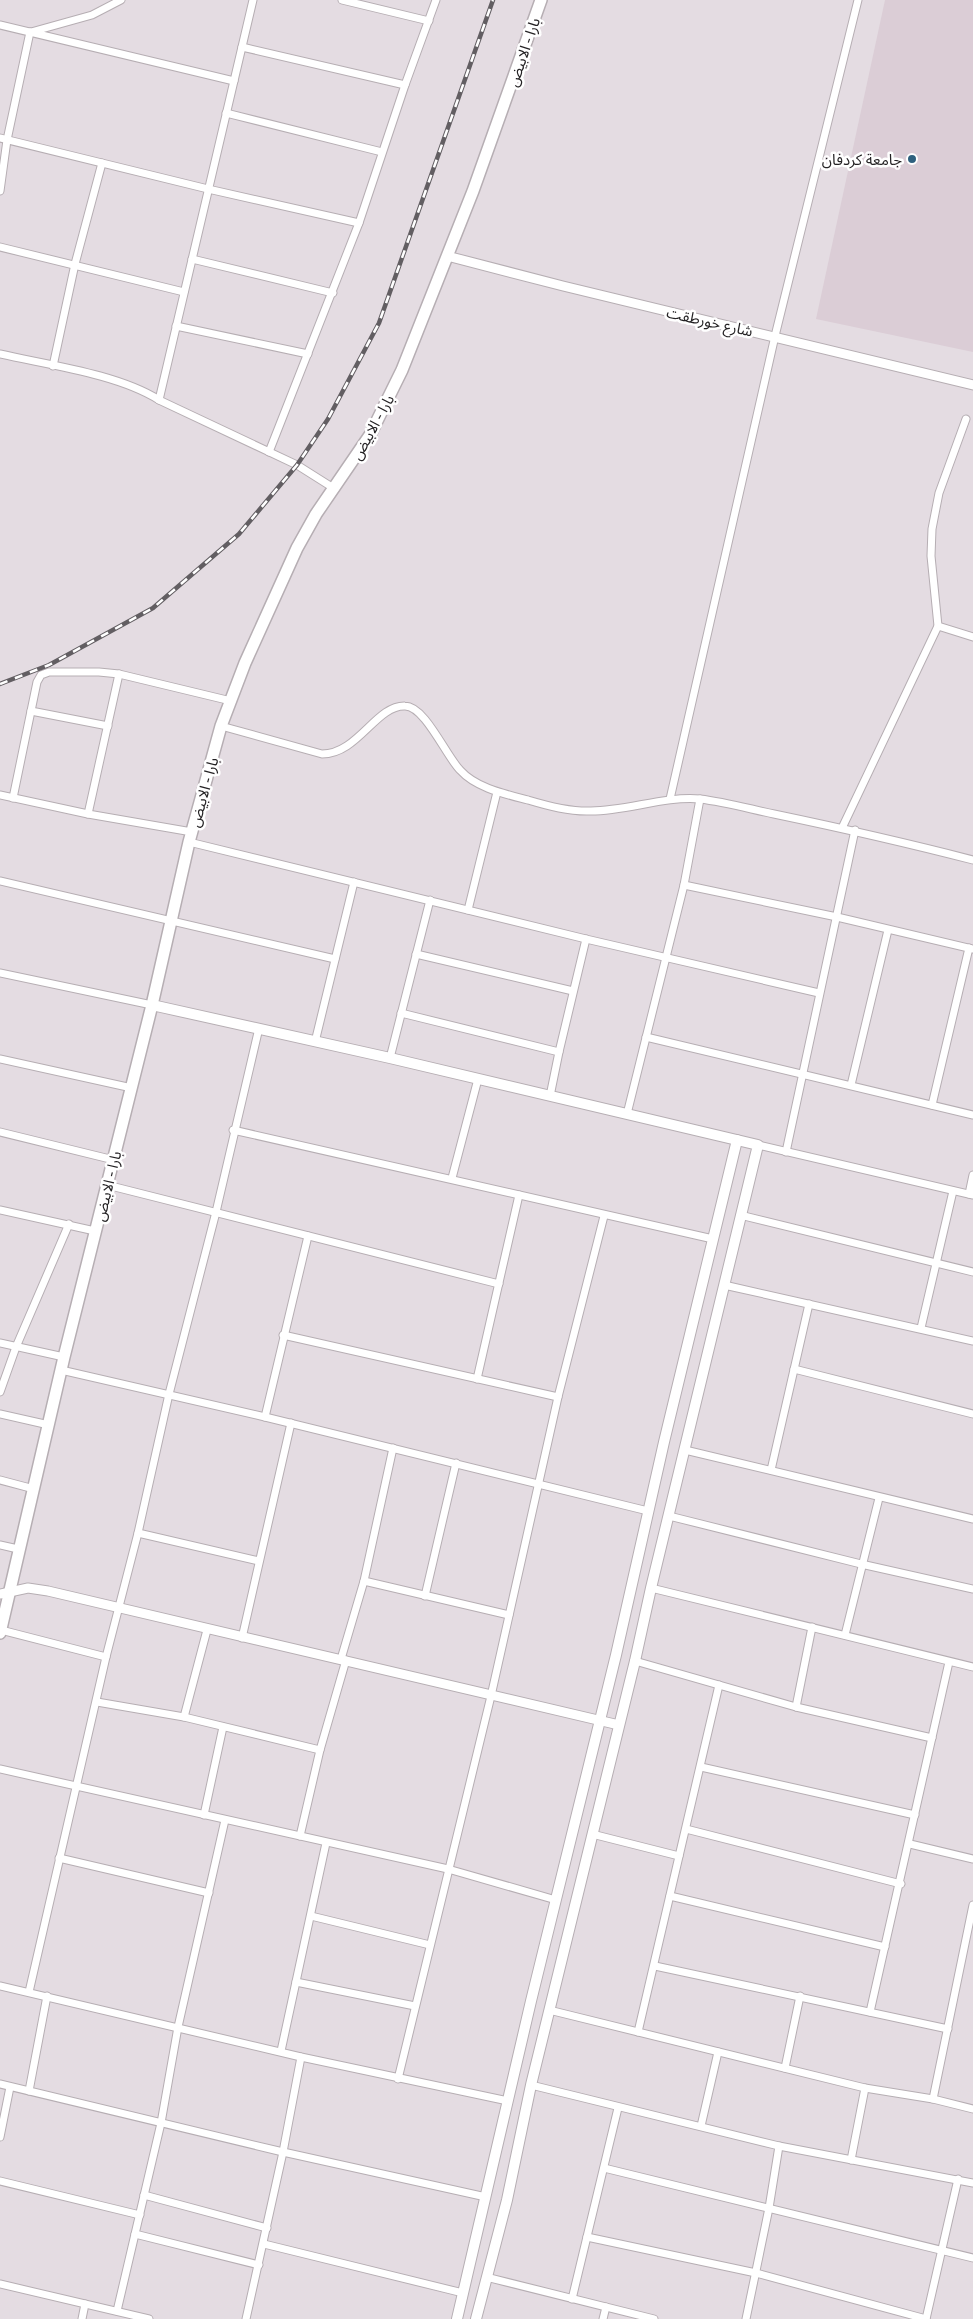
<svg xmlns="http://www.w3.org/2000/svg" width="973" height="2319" viewBox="0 0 973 2319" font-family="'Noto Serif','Noto Sans Arabic',serif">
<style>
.built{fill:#dbcdd6}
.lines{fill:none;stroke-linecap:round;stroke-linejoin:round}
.minor-casing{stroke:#b6aeb3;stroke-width:9}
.tertiary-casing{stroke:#b6aeb3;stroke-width:11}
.secondary-casing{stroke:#b6aeb3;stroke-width:12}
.primary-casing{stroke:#b6aeb3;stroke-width:14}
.minor{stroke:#fff;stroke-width:7}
.tertiary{stroke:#fff;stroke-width:9}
.secondary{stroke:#fff;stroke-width:10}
.primary{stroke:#fff;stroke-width:11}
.rail-casing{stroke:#625e62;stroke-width:4.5}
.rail{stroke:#fff;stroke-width:2.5;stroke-dasharray:8;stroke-linecap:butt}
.poi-dot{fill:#2e607e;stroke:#fff;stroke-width:2}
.labels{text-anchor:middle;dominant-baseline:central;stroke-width:5;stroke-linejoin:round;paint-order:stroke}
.street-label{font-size:15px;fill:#242224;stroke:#fff}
.poi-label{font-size:15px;fill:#242224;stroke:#fff;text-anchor:end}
</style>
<rect width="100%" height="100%" fill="#e4dce2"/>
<path class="built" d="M885,0h88v352l-157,-33z"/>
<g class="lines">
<defs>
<g id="minor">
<path d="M342,0l87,21"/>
<path d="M0,25l234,56"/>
<path d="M31,32l61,-17 29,-15"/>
<path d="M242,47l163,38"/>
<path d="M226,113l156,39"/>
<path d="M0,138l208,51 151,34"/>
<path d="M0,191l7,-51 23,-108"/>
<path d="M0,247l184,45"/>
<path d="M192,259l141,34"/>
<path d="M176,326l132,28"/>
<path d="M0,354c48,11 118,20 159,46l138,65 38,24"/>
<path d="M53,366l22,-102 27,-101"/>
<path d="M159,400l94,-400"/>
<path d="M269,452l90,-229 46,-138 31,-85"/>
<path d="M938,626l35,11"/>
<path d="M31,711l77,15"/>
<path d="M221,726l101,28c36,0 54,-49 83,-48 20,0 41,50 55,64 16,18 45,24 68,30 20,6 42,12 63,11 37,0 72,-15 109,-12 25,3 50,10 74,15 67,14 133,29 199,46"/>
<path d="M0,795l88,19 104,18"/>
<path d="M13,798l24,-116 4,-7 8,-3h50l20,2 112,27"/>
<path d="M670,799l105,-463 83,-336"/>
<path d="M88,814l31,-140"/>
<path d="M842,828l96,-202 -7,-70 1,-27 7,-36 27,-74"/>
<path d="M189,842l397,97 233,54"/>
<path d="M0,881l335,78"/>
<path d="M684,885l153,32 136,32"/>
<path d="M468,910l29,-118"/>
<path d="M416,954l157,37"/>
<path d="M0,973l152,32"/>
<path d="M401,1013l158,39"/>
<path d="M646,1037l327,78"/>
<path d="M315,1042l39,-160"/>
<path d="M390,1058l40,-158"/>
<path d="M0,1059l132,29"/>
<path d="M851,1085l37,-155"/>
<path d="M550,1096l9,-44 27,-113"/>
<path d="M932,1105l37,-157"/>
<path d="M627,1114l57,-229 16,-86"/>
<path d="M233,1130l480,109"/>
<path d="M0,1132l114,28"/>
<path d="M758,1145l215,50"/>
<path d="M786,1152l69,-322"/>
<path d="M452,1178l26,-99"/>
<path d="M107,1185l392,99"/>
<path d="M969,1194l4,-19"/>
<path d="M0,1210l95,21"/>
<path d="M740,1215l233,57"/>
<path d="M724,1285l249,56"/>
<path d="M921,1328l32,-137"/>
<path d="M283,1335l275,62"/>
<path d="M0,1343l64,14"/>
<path d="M794,1369l179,45"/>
<path d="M61,1370l204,47 383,94"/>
<path d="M477,1379l42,-184"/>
<path d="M0,1392l16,-45 53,-123"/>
<path d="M0,1414l49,11"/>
<path d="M265,1417l43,-181"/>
<path d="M685,1450l288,69"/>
<path d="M771,1470l38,-166"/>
<path d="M0,1480l34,9"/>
<path d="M669,1516l192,48 112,25"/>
<path d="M138,1533l121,28"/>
<path d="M0,1545l18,4"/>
<path d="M364,1581l145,34"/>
<path d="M651,1588l322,79"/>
<path d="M425,1596l31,-133"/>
<path d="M1,1630l105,27"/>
<path d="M845,1635l34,-137"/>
<path d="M242,1638l49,-215"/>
<path d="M341,1659l23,-78 29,-133"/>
<path d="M635,1661l161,46 136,31"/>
<path d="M97,1702l87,15 136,33"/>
<path d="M796,1707l16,-80"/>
<path d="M184,1717l23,-87"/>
<path d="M701,1767l214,48"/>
<path d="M0,1769l448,100 108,31"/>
<path d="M204,1815l19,-88"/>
<path d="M686,1829l215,55"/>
<path d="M592,1834l87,22"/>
<path d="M300,1836l20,-86 26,-90"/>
<path d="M910,1844l63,15"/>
<path d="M59,1858l150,35"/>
<path d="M670,1896l215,51"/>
<path d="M311,1916l119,29"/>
<path d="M655,1966l293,63"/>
<path d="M296,1982l119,24"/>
<path d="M0,1986l301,71 207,44"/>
<path d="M29,1992l77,-335 32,-124 31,-139 47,-182 43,-184"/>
<path d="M549,2010l316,78 68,11 40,10"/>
<path d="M870,2012l79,-350"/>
<path d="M638,2032l81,-347"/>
<path d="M281,2051l45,-208"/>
<path d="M785,2068l15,-72"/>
<path d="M398,2079l93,-383 67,-299 46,-181"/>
<path d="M0,2084l283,68 203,45"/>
<path d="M531,2085l248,61 194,37"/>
<path d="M29,2091l18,-95"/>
<path d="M933,2099l40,-194"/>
<path d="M701,2126l17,-74"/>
<path d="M0,2137l10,-50"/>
<path d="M851,2160l14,-72"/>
<path d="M604,2168l369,90"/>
<path d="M0,2181l140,34"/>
<path d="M144,2195l123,33"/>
<path d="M135,2234l124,31"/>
<path d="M587,2237l169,36 170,46"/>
<path d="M264,2244l199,49"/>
<path d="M486,2277l168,42"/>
<path d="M0,2284l149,35"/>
<path d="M572,2299l46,-191"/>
<path d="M117,2311l44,-188 17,-96 47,-207"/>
<path d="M82,2319l3,-15"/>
<path d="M246,2319l37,-167 18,-95"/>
<path d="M603,2319l3,-12"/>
<path d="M746,2319l23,-111 10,-62"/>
<path d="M926,2319l32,-140"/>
</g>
<g id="tertiary">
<path d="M447,256l116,30 410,99"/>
<path d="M0,1594l28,-6 20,3 571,134"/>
</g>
<g id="secondary">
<path d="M152,1005l238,53 368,87 -107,443 -16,73 -104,424 -24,115 -31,119"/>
<path d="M457,2319l74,-318 85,-346 48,-213 73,-302"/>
</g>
<path id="primary" d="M0,1633l64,-276 88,-352 37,-163 32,-116 24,-63 52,-115 19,-34 54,-79 32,-65 71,-179 68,-191"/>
</defs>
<use href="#minor" class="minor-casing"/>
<use href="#tertiary" class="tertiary-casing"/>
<use href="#secondary" class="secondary-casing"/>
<use href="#primary" class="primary-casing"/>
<use href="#minor" class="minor"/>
<use href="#tertiary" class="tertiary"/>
<use href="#secondary" class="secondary"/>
<use href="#primary" class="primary"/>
<defs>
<path id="rail" d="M0,684l49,-19 104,-57 86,-74 58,-69 31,-46 51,-96 114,-323"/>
</defs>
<use href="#rail" class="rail-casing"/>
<use href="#rail" class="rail"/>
</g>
<circle class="poi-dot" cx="912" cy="159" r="5"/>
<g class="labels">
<g class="street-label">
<text transform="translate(523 52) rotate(-71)">بارا - الابيض</text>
<text transform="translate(710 321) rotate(13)">شارع خورطقت</text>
<text transform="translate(372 427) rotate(-61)">بارا - الابيض</text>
<text transform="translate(203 792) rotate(-74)">بارا - الابيض</text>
<text transform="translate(107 1186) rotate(-76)">بارا - الابيض</text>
</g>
<g class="poi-label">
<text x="902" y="159">جامعة كردفان</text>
</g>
</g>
</svg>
